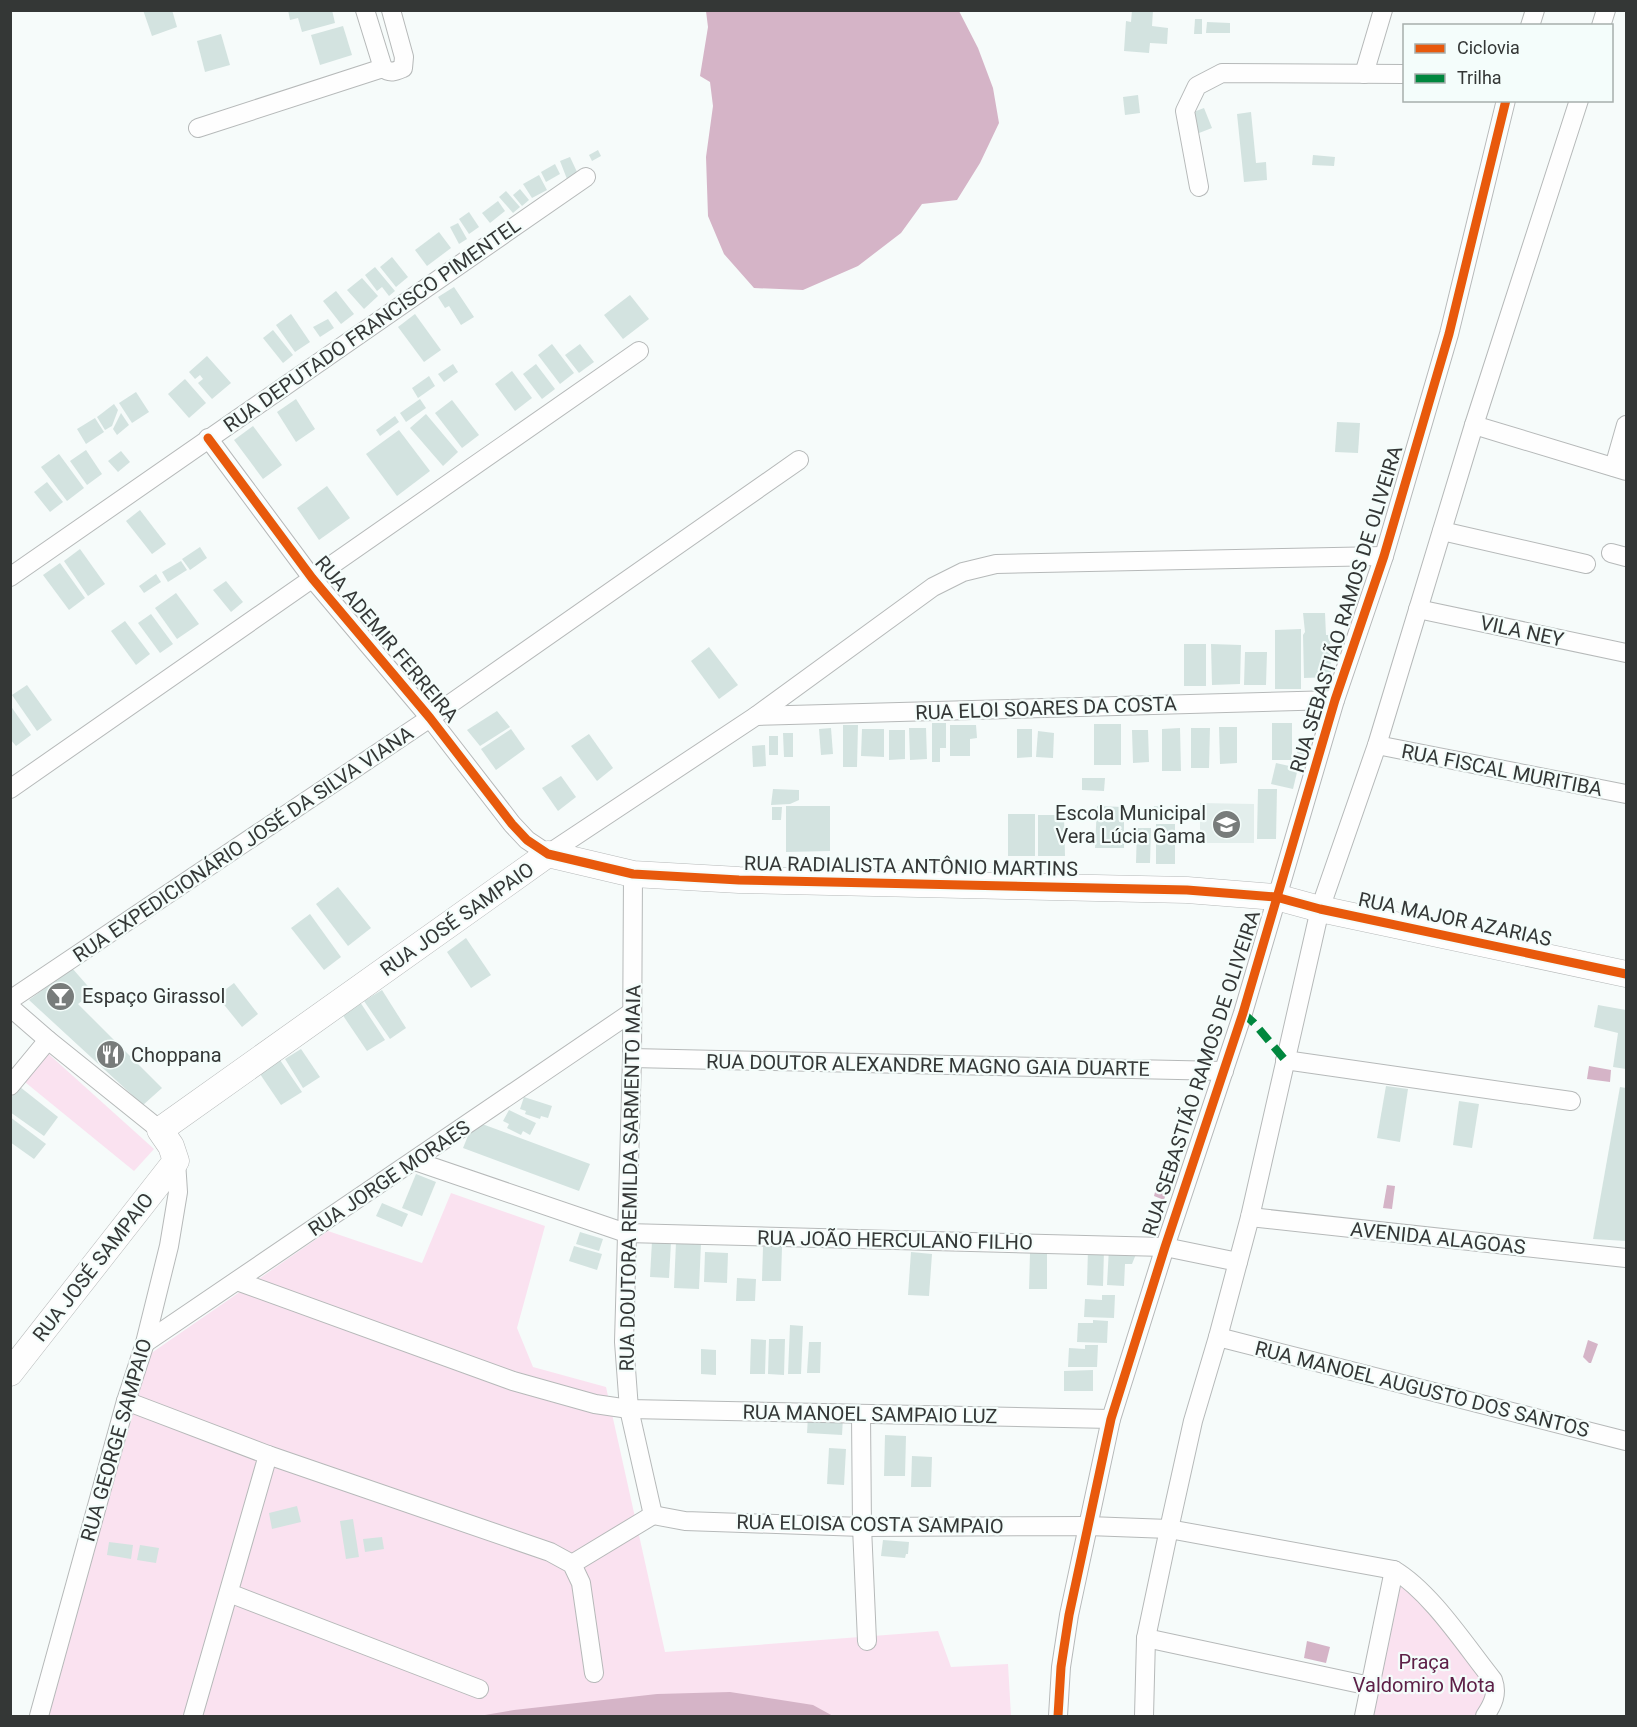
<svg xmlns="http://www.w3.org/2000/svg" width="1637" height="1727" viewBox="0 0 1637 1727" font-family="Roboto,sans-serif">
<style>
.built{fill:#e3eeec}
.green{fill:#fae2f0}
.water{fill:#d5b4c7}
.building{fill:#d3e3e0}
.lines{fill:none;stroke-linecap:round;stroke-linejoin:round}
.street-casing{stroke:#b6b9b9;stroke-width:20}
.secondary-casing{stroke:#b6b9b9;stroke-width:27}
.street{stroke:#fefefe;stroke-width:18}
.secondary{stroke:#fefefe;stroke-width:26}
.quiet{stroke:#00873e;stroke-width:8;stroke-dasharray:15 8;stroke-linecap:butt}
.cycleway-casing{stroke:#f4fdfb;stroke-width:13}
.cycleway{stroke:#e8590c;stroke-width:9}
.labels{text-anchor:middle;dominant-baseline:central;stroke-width:4.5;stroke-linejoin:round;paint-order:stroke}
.street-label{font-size:20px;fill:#343736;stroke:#f4fdfb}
.poi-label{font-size:20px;fill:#343736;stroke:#f4fdfb;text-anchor:start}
.park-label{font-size:20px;fill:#5d2047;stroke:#f4fdfb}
</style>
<rect width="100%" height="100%" fill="#f6fbfa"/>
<path class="built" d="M1200,803l54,1v39h-54z"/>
<g class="green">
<path d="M43,1049l111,100 -20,22 -114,-93z"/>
<path d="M451,1193l94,33 -28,102 16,39 73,20 59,265 273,-21 13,36 57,-3 3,52h-964l103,-362 178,-123 94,32z"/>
<path d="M1405,1583l89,107 -15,26h-112l22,-118z"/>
</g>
<g class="water">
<path d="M706,11h253l19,37 15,40 6,35 -19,40 -23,37 -35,4 -21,29 -43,33 -55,24 -49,-2 -30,-34 -16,-38 -2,-59 7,-51 -3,-24 -10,-6 8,-49z"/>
<path d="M1589,1066l22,4 -1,12 -23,-3z"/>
<path d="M1159,1177l11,3 -6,20 -10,-4z"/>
<path d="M1387,1185l8,1 -3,23 -9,-1z"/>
<path d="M1588,1340l10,4 -7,19h-2l-6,-6z"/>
<path d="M1307,1641l23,6 -4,16 -22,-5z"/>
<path d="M730,1692l83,13 20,11h-354l35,-6 143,-16z"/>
</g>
<g class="building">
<path d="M143,10h29l5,17 -25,9z"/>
<path d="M288,10h44l3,13 -33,9 -4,-14 -8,2z"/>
<path d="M1132,10h21l-1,16 16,2 -1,16 -17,-1 -1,10 -25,-2 2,-30 5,1z"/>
<path d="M1195,19h7v15h-8z"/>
<path d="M1207,22l23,1v10h-24z"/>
<path d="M343,26l9,29 -32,10 -9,-30z"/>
<path d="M221,34l9,31 -25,7 -8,-31z"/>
<path d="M1138,95l2,18 -15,2 -2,-18z"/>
<path d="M1204,108l8,20 -13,5 -8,-20z"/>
<path d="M1251,112l5,51 10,-1 1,18 -23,2 -7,-68z"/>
<path d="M598,150l3,6 -9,5 -3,-6z"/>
<path d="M1313,155l22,2 -1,9 -22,-1z"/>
<path d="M570,157l8,17 -11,5 -7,-18z"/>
<path d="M555,164l5,10 -14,8 -5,-10z"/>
<path d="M539,175l8,15 -15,8 -9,-14z"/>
<path d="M520,189l9,11 -7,6 -9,-11z"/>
<path d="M506,191l14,16 -7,6 -14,-16z"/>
<path d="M498,201l7,10 -15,12 -8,-10z"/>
<path d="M469,212l10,15 -10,7 -10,-15z"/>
<path d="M458,223l9,16 -8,5 -9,-17z"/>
<path d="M439,232l12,16 -24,18 -12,-16z"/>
<path d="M392,257l16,20 -12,10 -16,-20z"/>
<path d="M375,267l20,24 -6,5 -7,-9 -5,4 -12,-16z"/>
<path d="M362,278l16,18 -14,13 -17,-19z"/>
<path d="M454,287l20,30 -13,8 -12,-19 -4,2 -7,-11z"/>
<path d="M336,291l18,23 -13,10 -18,-23z"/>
<path d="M630,295l19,24 -26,20 -19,-24z"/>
<path d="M291,314l19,28 -15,10 -19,-27z"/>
<path d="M415,314l26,36 -17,12 -26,-35z"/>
<path d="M328,319l6,9 -14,9 -7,-10z"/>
<path d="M273,330l20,25 -10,8 -20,-25z"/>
<path d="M552,344l22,29 -14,11 -22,-29z"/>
<path d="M580,344l14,18 -15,11 -14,-18z"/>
<path d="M207,356l24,27 -19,16 -14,-16 5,-4 -3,-4 -5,4 -6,-7z"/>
<path d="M453,364l5,8 -14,10 -6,-8z"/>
<path d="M536,364l19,25 -13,10 -19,-25z"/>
<path d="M512,371l20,27 -17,13 -20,-27z"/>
<path d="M429,376l6,10 -17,12 -6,-10z"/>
<path d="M185,379l21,24 -17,15 -21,-24z"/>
<path d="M136,392l13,20 -17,11 -13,-20z"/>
<path d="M296,399l19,30 -19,13 -19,-30z"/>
<path d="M420,399l6,9 -20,14 -6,-9z"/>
<path d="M452,400l27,35 -17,13 -27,-35z"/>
<path d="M114,404l4,6 -6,16 -7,4 -8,-13z"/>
<path d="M121,413l8,12 -12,10 -4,-6z"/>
<path d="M426,414l32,38 -15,14 -33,-38z"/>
<path d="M395,416l4,6 -19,14 -4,-6z"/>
<path d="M95,418l9,14 -18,12 -9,-15z"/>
<path d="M1337,422l23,1 -2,30 -23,-1z"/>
<path d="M253,426l29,39 -19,14 -29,-39z"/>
<path d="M399,430l31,41 -33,25 -31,-42z"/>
<path d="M86,450l16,24 -15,11 -17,-24z"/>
<path d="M121,451l9,11 -12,10 -10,-11z"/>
<path d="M59,454l25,34 -17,13 -26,-34z"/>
<path d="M47,482l16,20 -13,10 -16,-20z"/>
<path d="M327,486l23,32 -31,22 -22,-32z"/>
<path d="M140,510l26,34 -14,10 -26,-33z"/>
<path d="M200,547l7,11 -17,12 -8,-11z"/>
<path d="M80,549l25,35 -17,12 -24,-35z"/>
<path d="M181,561l6,9 -19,12 -6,-10z"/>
<path d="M60,563l25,35 -16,12 -26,-35z"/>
<path d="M156,574l5,8 -17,11 -5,-7z"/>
<path d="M226,581l17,21 -12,10 -18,-22z"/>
<path d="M176,593l23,31 -22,15 -22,-31z"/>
<path d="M1303,613h22l1,22h4l1,42 -27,1 -1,-43 2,-3z"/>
<path d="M151,614l22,30 -13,9 -22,-30z"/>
<path d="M125,621l25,33 -14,11 -25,-34z"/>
<path d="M1301,629v60h-26v-59z"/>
<rect x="1184" y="644" width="22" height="42"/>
<path d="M1211,644l30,1 -1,39 -28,1z"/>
<path d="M709,647l29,38 -19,14 -28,-38z"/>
<path d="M1245,652h22l-1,33h-22z"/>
<path d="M27,685l25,35 -15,11 -25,-36z"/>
<path d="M10,705l21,30 -15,11 -6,-7z"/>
<path d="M497,711l13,16 -30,19 -13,-16z"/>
<path d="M932,723h14v25h-6v14h-8z"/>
<rect x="1272" y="723" width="20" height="37"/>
<rect x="1094" y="724" width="27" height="41"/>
<path d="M843,725h15l-1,42h-14z"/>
<path d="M950,725h26l1,13 -7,1v17h-20z"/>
<path d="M1219,727h18v36l-17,1z"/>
<path d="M831,728l2,26 -12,1 -2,-26z"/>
<path d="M909,728h17l1,31 -17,1z"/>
<path d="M1180,728l1,43h-19v-42z"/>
<path d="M1191,728h19l-1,40h-18z"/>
<path d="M511,729l14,20 -29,21 -15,-21z"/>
<path d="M862,729h22v28l-23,-1z"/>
<path d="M1017,729h15v28l-15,1z"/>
<path d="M889,730h16v29l-16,1z"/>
<path d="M1132,730h16l1,32 -16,1z"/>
<path d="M1038,731l16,2 -1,25 -17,-1z"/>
<path d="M783,733h10v24h-9z"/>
<path d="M589,734l24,34 -16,13 -26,-35z"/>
<rect x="769" y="736" width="9" height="19"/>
<path d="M1300,739l7,2 -3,14 -7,-2z"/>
<path d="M765,745l1,21 -13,1 -1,-21z"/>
<path d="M1276,763l22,5 -5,21 -22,-5z"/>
<path d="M561,776l15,21 -18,14 -16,-23z"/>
<path d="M1082,778h23l-1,13 -22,-1z"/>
<path d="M773,789l26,1v10l-9,4 -19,1z"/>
<path d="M1258,789h19l-1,50h-19z"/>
<path d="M786,806h44v45l-44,1z"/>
<path d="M1097,806l27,1v41h-29z"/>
<path d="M1154,806l9,1 -1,14 -9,-1z"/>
<path d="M772,807h10l-1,13h-9z"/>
<rect x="1008" y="814" width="27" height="42"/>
<path d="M1038,815h26l1,41h-27z"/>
<rect x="1156" y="824" width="19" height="40"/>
<path d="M1137,828h14l-1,35h-14z"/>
<path d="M338,887l33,41 -23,18 -32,-42z"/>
<path d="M310,914l31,43 -17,13 -33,-42z"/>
<path d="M466,938l25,37 -20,13 -24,-36z"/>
<path d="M72,968l21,24 -15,12 84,84 -19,17 -114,-105z"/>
<path d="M234,983l24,31 -16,13 -25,-31z"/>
<path d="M382,990l24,38 -16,11 -26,-38z"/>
<path d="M360,1002l25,38 -18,11 -25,-37z"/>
<path d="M1598,1005l28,5v59l-13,-2 5,-34 -24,-6z"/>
<path d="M301,1049l19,28 -17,11 -18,-29z"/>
<path d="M280,1060l22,32 -21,13 -21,-31z"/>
<path d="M1386,1086l22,3 -8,53 -23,-4z"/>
<path d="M20,1087l38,30 -14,19 -34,-24v-13z"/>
<path d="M1620,1087l6,1v153l-33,-2z"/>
<path d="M524,1097l28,9 -4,12 -7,-2 -1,3 -15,-5 1,-3 -6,-2z"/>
<path d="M1459,1101l20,3 -7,44 -19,-3z"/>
<path d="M509,1110l27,13 -6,12 -7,-4 -2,4 -14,-7 2,-4 -6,-3z"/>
<path d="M10,1117l36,27 -12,15 -24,-17z"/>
<path d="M474,1121l116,43 -11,27 -116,-43z"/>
<path d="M416,1174l20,8 -14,34 -20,-8z"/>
<path d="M382,1203l26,11 -6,13 -26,-11z"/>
<path d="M580,1232l23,7 -4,12 -23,-7z"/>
<path d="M652,1241l19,1 -2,36 -19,-1z"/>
<path d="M676,1242l25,1 -2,46 -25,-1z"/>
<path d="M574,1246l28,8 -5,16 -28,-9z"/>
<path d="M763,1247h19l-1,34h-19z"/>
<path d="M1109,1248l29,1 -6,15h-7l-1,22 -17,-1z"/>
<path d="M1088,1249h16l-1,37 -16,-1z"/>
<path d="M705,1252l23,1 -1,30 -23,-1z"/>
<path d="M911,1252l21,2 -3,42 -21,-1z"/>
<path d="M1030,1253h17v36h-18z"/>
<path d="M737,1278l19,1 -1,22h-19z"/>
<path d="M1102,1295h13l-1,23 -30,-1 1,-18 17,1z"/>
<path d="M1093,1320l15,1 -1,22 -30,-1 1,-19h15z"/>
<path d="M790,1325l13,1 -2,48h-13z"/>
<path d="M751,1339l15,1 -1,34h-15z"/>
<path d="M769,1339h16l-1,36 -16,-1z"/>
<path d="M809,1342h12l-1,31h-13z"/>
<path d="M1085,1345h13l-1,22h-29l1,-19 16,1z"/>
<path d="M701,1349l15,1v25l-15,-1z"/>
<path d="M1093,1370v21h-29v-20z"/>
<path d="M808,1416l35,2 -1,17 -35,-2z"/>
<path d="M885,1435l21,1 -1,40h-21z"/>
<path d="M829,1448l17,1 -2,36 -17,-1z"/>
<path d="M912,1456l20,1 -1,30h-20z"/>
<path d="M297,1506l4,16 -29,7 -3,-16z"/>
<path d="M353,1519l6,38 -13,2 -6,-38z"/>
<path d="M382,1537l2,12 -19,3 -2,-13z"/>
<path d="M883,1540l26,2 -1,12h-2l-1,4 -24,-2z"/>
<path d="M109,1542l24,3 -2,14 -24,-4z"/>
<path d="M140,1545l19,3 -3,15 -19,-3z"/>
</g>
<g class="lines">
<defs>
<g id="street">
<path d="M365,10l18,58"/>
<path d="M1530,26l5,-16"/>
<path d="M1601,26l5,-16"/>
<path d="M1364,74l19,-64"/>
<path d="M198,128l185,-60c7,6 13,3 20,0l1,-11 -13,-47"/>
<path d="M1199,187l-14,-76 12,-25 25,-13 182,1"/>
<path d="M1474,425l152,46"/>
<path d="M208,438l104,140 118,140 82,106 15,16 21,14 208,-138 177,-129 30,-15 33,-8 388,-8"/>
<path d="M1614,467l12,-42"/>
<path d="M1442,531l144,33"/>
<path d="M1611,553l15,4"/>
<path d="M10,577l576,-400"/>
<path d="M1418,609l208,44"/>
<path d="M756,716l579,-16"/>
<path d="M1377,745l249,49"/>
<path d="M10,789l629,-438"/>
<path d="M633,874l-1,184 -8,284 5,67 24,106"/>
<path d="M10,1000l420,-282 369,-258"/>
<path d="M10,1007l38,33 112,90"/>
<path d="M632,1058l592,13"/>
<path d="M1285,1060l286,41"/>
<path d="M10,1086l38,-46"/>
<path d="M415,1161l211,72 539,14 73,15"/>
<path d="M1250,1217l376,41"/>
<path d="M237,1281l276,100 82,23 34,5 482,10"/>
<path d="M1218,1337l408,104"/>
<path d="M145,1343l487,-331"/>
<path d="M126,1401l142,54 282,97 22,12 9,19 13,90"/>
<path d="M861,1415l1,112 5,114"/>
<path d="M653,1515l32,6 177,6 226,-1 81,3 225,41c37,22 71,75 99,110 5,14 0,24 -8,36"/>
<path d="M572,1564l81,-49"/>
<path d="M229,1593l250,96"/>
<path d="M1146,1638l224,48"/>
<path d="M39,1716l87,-315 19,-58 24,-97 9,-54 -2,-31"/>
<path d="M193,1716l75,-261"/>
<path d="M1058,1716l3,-49 8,-52 42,-196 54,-172 78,-234 92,-313 49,-144 65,-222 57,-234"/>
<path d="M1144,1716l2,-78 23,-109 24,-108 25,-84 32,-120 70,-308 57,-164 97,-320 105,-325"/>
<path d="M1364,1716l30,-146"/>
</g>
<path id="secondary" d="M10,1373l166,-212 -5,-15 -11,-16 388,-276 85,20 106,6 448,10 89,7 44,12 306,65"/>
</defs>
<use href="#street" class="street-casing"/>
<use href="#secondary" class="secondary-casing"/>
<use href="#street" class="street"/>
<use href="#secondary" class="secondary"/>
<path class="quiet" d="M1243,1013l11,10 31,37"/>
<defs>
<g id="cycleway">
<path d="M208,438l104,140 118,140 82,106 15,16 21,14 85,20 106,6 448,10 89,7 44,12 306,65"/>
<path d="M1058,1716l3,-49 8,-52 42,-196 54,-172 78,-234 92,-313 49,-144 65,-222 57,-234"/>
</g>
</defs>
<use href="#cycleway" class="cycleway-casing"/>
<use href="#cycleway" class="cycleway"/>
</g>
<defs>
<symbol id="school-disc" viewBox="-11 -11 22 22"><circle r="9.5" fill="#787c7b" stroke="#f4fdfb"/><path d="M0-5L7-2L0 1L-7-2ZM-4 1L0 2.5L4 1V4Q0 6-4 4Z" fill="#fff"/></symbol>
<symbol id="bar-disc" viewBox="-11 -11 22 22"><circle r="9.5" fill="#787c7b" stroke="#f4fdfb"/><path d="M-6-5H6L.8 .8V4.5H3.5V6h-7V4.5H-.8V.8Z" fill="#fff"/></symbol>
<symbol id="restaurant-disc" viewBox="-11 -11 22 22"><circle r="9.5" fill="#787c7b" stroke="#f4fdfb"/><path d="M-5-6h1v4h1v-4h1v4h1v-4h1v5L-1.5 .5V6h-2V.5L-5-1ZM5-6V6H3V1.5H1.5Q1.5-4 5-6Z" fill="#fff"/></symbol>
</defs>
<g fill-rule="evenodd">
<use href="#school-disc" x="1210" y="808" width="33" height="33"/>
<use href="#bar-disc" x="44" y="980" width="33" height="33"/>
<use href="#restaurant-disc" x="94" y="1038" width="33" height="33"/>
</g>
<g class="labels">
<g class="street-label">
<text transform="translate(372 325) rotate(-35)">RUA DEPUTADO FRANCISCO PIMENTEL</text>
<text transform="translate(1346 609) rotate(-73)">RUA SEBASTIÃO RAMOS DE OLIVEIRA</text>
<text transform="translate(1522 631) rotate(12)">VILA NEY</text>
<text transform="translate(387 639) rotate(50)">RUA ADEMIR FERREIRA</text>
<text transform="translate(1046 708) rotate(-2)">RUA ELOI SOARES DA COSTA</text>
<text transform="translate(1502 770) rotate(11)">RUA FISCAL MURITIBA</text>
<text transform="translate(243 844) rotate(-34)">RUA EXPEDICIONÁRIO JOSÉ DA SILVA VIANA</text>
<text transform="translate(911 866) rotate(1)">RUA RADIALISTA ANTÔNIO MARTINS</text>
<text transform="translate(457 919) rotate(-35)">RUA JOSÉ SAMPAIO</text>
<text transform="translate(1455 919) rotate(12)">RUA MAJOR AZARIAS</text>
<text transform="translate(928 1065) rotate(1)">RUA DOUTOR ALEXANDRE MAGNO GAIA DUARTE</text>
<text transform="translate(1201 1073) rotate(-72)">RUA SEBASTIÃO RAMOS DE OLIVEIRA</text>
<text transform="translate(389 1178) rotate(-34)">RUA JORGE MORAES</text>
<text transform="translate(630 1178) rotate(-89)">RUA DOUTORA REMILDA SARMENTO MAIA</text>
<text transform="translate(1438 1238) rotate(6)">AVENIDA ALAGOAS</text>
<text transform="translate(895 1240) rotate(1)">RUA JOÃO HERCULANO FILHO</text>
<text transform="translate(93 1267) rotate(-52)">RUA JOSÉ SAMPAIO</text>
<text transform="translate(1422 1389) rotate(14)">RUA MANOEL AUGUSTO DOS SANTOS</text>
<text transform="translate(870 1414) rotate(1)">RUA MANOEL SAMPAIO LUZ</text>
<text transform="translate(116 1440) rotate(-74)">RUA GEORGE SAMPAIO</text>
<text transform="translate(870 1524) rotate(1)">RUA ELOISA COSTA SAMPAIO</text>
</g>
<g class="poi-label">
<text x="1206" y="813" text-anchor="end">Escola Municipal<tspan x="1206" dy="23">Vera Lúcia Gama</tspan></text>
<text x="82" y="996">Espaço Girassol</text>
<text x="131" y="1055">Choppana</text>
</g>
<g class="park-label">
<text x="1424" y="1662">Praça<tspan x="1424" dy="23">Valdomiro Mota</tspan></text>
</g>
</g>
<rect width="1637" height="1727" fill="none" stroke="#343736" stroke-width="24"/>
<rect x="1403" y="24" width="210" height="78" fill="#f4fdfb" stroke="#a7aeac" stroke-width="1.5"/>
<rect x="1415" y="44" width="30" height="9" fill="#e8590c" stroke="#a7aeac" stroke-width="1.5"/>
<text x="1457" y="54" font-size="18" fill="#343736">Ciclovia</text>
<rect x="1415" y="74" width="30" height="9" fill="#00873e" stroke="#a7aeac" stroke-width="1.5"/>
<text x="1457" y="84" font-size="18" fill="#343736">Trilha</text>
</svg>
